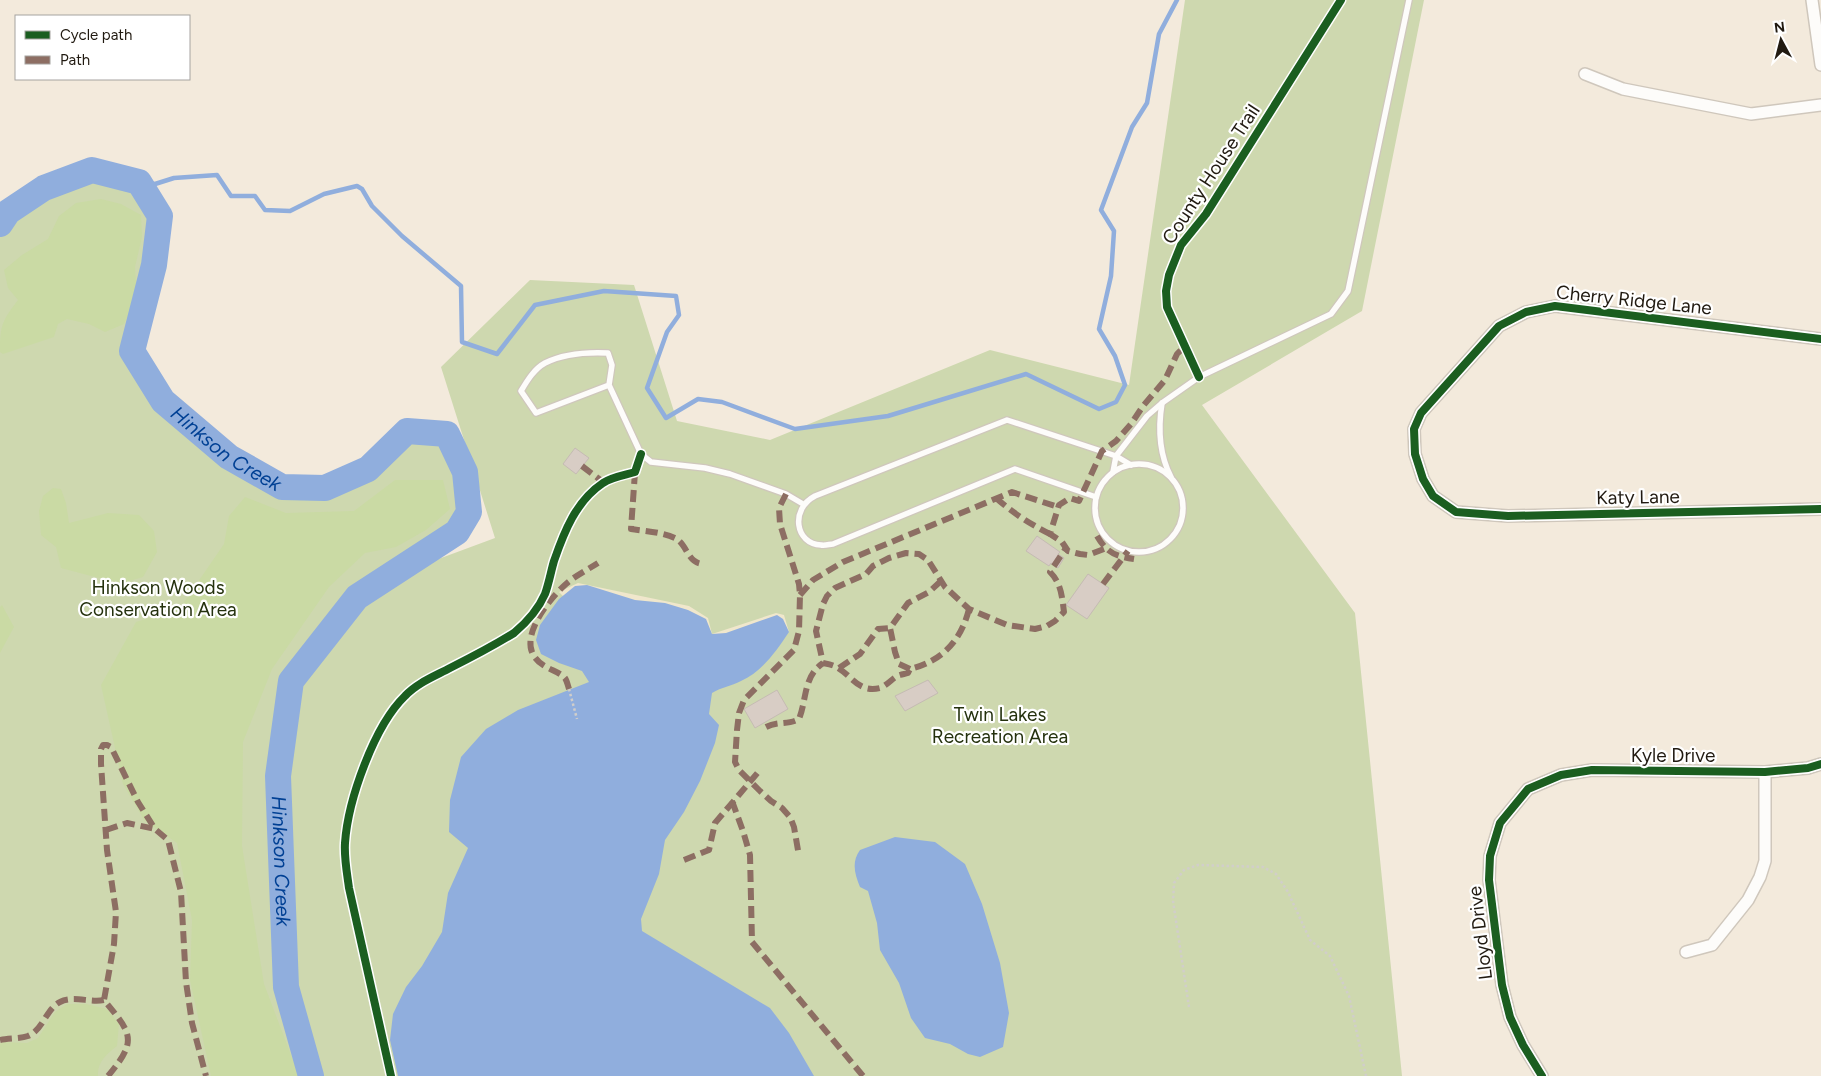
<svg xmlns="http://www.w3.org/2000/svg" width="1821" height="1076" viewBox="0 0 1821 1076" font-family="Figtree,sans-serif">
<style>
.green{fill:#ced8af;fill-rule:evenodd}
.forest{fill:#cadaa4}
.sand{fill:#f0e7cc}
.water{fill:#90aedd}
.lines{fill:none;stroke-linecap:round;stroke-linejoin:round}
.stream{stroke:#90aedd;stroke-width:4.5}
.river{stroke:#90aedd;stroke-width:26}
.building{fill:#d8cdc5;stroke:#c5bbb3}
.lane-casing{stroke:#cfc7bc;stroke-width:8}
.street-casing{stroke:#cfc7bc;stroke-width:14}
.path{stroke:#d1ceca;stroke-width:2.5;stroke-dasharray:2.5 2.5;stroke-linecap:butt}
.lane{stroke:#fdfcfa;stroke-width:5.5}
.street{stroke:#fdfcfa;stroke-width:11}
.quiet{stroke:#8d6e63;stroke-width:6;stroke-dasharray:12 6;stroke-linecap:butt}
.cycleway-casing{stroke:#fff;stroke-width:11}
.cycleway{stroke:#1b5e20;stroke-width:8}
.labels{text-anchor:middle;dominant-baseline:central;stroke-width:4.5;stroke-linejoin:round;paint-order:stroke}
.street-label{font-size:19px;fill:#211a11;stroke:#fff}
.park-label{font-size:19px;fill:#24310d;stroke:#fff}
.water-label{font-size:20px;font-style:italic;fill:#004094;stroke:#fff}
</style>
<rect width="100%" height="100%" fill="#f3eadc"/>
<path class="green" d="M1185,0h239l-62,311 -160,94 153,208 47,463h-1085l-33,-141 2,52 25,89h-311v-852l8,-12 36,-24 48,-18 47,12 21,34 -6,49 -22,86 31,50 66,56 53,30 43,1 42,-19 40,-38 40,3 18,38 4,40 -12,20 -100,65 -22,29 63,-52 97,-36 -54,-171 89,-87 104,5 43,136 93,19 220,-90 139,35zM315,651v1l-27,54 3,-25z"/>
<g class="forest">
<path d="M101,199l20,5 20,11 1,22 -7,30 2,30 -13,27 -19,8 -16,-8 -22,-5 -9,5 -4,13 -51,17 -3,-2c0,-27 2,-31 18,-52l-10,-12 -4,-18 18,-15 26,-16 11,-23 17,-13z"/>
<path d="M395,480h48l7,29 -24,21 -30,17 -31,6 -36,34 -57,82 -29,73 -1,104 22,138 35,92h-88l-21,-96 2,-60 -15,-77 -33,-23 -21,-36 -22,-99 35,-63 44,-14 44,-64 5,-28 16,-19 41,16 68,-2z"/>
<path d="M53,488l8,1 5,14 3,20 39,-10 31,2 15,16 3,21 -14,25 -20,6 -32,-7 -30,-8 -5,-21 -15,-12 -2,-24 4,-15z"/>
<path d="M2,605l12,22 -14,26v-46z"/>
<path d="M67,1004h19l21,5 12,15 -2,22c-10,8 -20,16 -19,30h-98v-32l3,-2 24,1 11,-5 17,-26z"/>
</g>
<path class="sand" d="M578,583l111,23 19,12 4,16 64,-21 8,2 5,17 -16,-10 -63,32 -140,-51 -11,-11z"/>
<g class="water">
<path d="M587,585l48,15 30,3 23,7 18,9 6,15 14,-1 51,-18 6,4 6,13c-12,18 -27,40 -48,49 -10,5 -19,6 -29,12l-3,21 10,11 -4,18 -15,38 -16,31 -19,28 -6,34 -18,45 1,12 128,77 19,25 25,43h-416l-8,-36 3,-26 13,-27 16,-21 20,-34 6,-39 20,-45 -19,-16 1,-32 11,-43 25,-28 32,-19 71,-28 -7,-11 -23,-8 -18,-9 -5,-14 4,-15 19,-26 16,-13z"/>
<path d="M895,837l40,5 30,22 17,40 18,59 9,50 -6,34 -23,10 -12,-3 -18,-10 -25,-6 -14,-20 -12,-35 -19,-33 -3,-27 -9,-32 -8,-4c-5,-12 -9,-25 0,-37z"/>
</g>
<g class="lines">
<path class="stream" d="M139,182l16,2 19,-6 43,-3 14,21h24l10,14 25,1 34,-17 33,-8 5,3 10,17 30,30 59,50 1,56 35,12 38,-49 69,-14 72,5 3,19 -12,17 -20,56 19,30 32,-19 24,3 73,27 93,-13 138,-42 73,35 17,-7 9,-17 -10,-29 -16,-27 12,-53 3,-45 -13,-21 31,-83 15,-24 12,-69 18,-34"/>
<path class="river" id="s1" d="M0,224l8,-12 36,-24 48,-18 47,12 21,34 -6,49 -22,86 31,50 66,56 53,30 43,1 43,-19 39,-38 40,3 18,38 4,40 -12,20 -100,65 -66,84 -13,95 8,211 25,89"/>
</g>
<g class="building">
<path d="M575,448l14,10 -13,16 -13,-10z"/>
<path d="M1037,536l23,16 -2,2 6,4 -6,10 -7,-5 -2,3 -23,-15z"/>
<path d="M1088,574l21,14 -22,31 -21,-14z"/>
<path d="M928,680l10,13 -33,18 -10,-15z"/>
<path d="M777,690l11,19 -33,19 -11,-19z"/>
</g>
<g class="lines">
<defs>
<g id="lane">
<path d="M609,385l3,-20 -4,-12c-21,-1 -45,1 -63,10 -11,6 -18,18 -24,28l15,22 73,-28 32,69 10,8 54,6 25,6 56,20 17,10"/>
<path d="M1162,403c-4,25 -3,51 9,74"/>
<circle cx="1139" cy="508" r="44"/>
<path d="M1113,472l3,-16 31,-40 15,-13 37,-26 132,-63 17,-23 61,-291"/>
<path d="M1096,497l-81,-28 -182,75c-3,0 -8,2 -12,1 -26,-1 -31,-36 -6,-49l192,-76 109,36 15,9"/>
</g>
<g id="street">
<path d="M1812,0l9,65"/>
<path d="M1585,74l38,15 128,25 70,-9"/>
<path d="M1821,339l-266,-33 -29,6 -27,14 -78,87 -7,16 1,25 8,25 10,17 23,16 52,4 313,-7"/>
<path d="M1686,952l26,-7 36,-45 12,-23 5,-16v-89"/>
<path d="M1542,1076l-19,-31 -13,-28 -8,-32 -13,-105 1,-24 10,-33 28,-34 33,-14 31,-5 173,2 43,-4 13,-4"/>
</g>
</defs>
<use href="#lane" class="lane-casing"/>
<use href="#street" class="street-casing"/>
<g class="path">
<path d="M630,531l1,-2"/>
<path d="M569,689l8,30"/>
<path d="M1189,1007l-16,-106 1,-18 10,-13 14,-5 65,2 13,7 12,18 22,48 20,16 19,40 17,80"/>
</g>
<use href="#lane" class="lane"/>
<use href="#street" class="street"/>
<g class="quiet">
<path d="M582,466l21,16"/>
<path d="M635,472l-4,57c13,2 31,3 44,9 13,7 12,25 28,26"/>
<path d="M786,494l-7,14 1,16 19,60 1,11 -1,36 -5,19 -50,50 -5,13 -2,17 -2,32 4,8 21,21 11,10 11,7 8,9 4,10 5,29"/>
<path d="M996,498c17,15 34,26 54,36"/>
<path d="M1097,536c10,17 18,20 37,23"/>
<path d="M1104,549l-16,6 -8,-1 -12,-3 -6,-9 -12,-8 9,-29 11,-7 9,3 23,-50 14,-10 15,-17 12,-18 22,-26 12,-26 7,-7"/>
<path d="M1103,584l25,-33"/>
<path d="M800,595l13,-15 30,-18 169,-70 46,15"/>
<path d="M969,609c-8,32 -27,52 -59,60l-2,4c-3,1 -5,1 -8,2 -7,2 -12,10 -20,13 -21,5 -27,-11 -42,-20 -4,-3 -10,-4 -15,-5l-7,-32 7,-27 4,-8 8,-8 31,-14 7,-8 16,-8 17,-5 13,1 9,6 17,27 24,22 38,16 28,4 12,-3 8,-5 9,-9c-2,-16 -3,-29 -14,-40l16,-24"/>
<path d="M839,668l21,-14 18,-25 12,-1"/>
<path d="M910,669l-11,-5 -4,-12 -5,-24 18,-25 21,-11 12,-11"/>
<path d="M569,689c-1,-3 -2,-8 -4,-11 -7,-8 -23,-9 -31,-22 -14,-21 16,-58 32,-72 9,-8 21,-14 32,-21"/>
<path d="M766,727c12,-6 22,-2 33,-8 8,-20 4,-42 24,-56"/>
<path d="M732,801l11,30 7,24 2,87 111,134"/>
<path d="M106,830l21,-7 28,6"/>
<path d="M684,860l25,-10 6,-27 45,-53"/>
<path d="M0,1040c8,-2 20,-1 28,-4 15,-6 18,-27 32,-34 13,-7 30,1 44,-2"/>
<path d="M108,1076c30,-36 24,-42 -4,-76l10,-56 2,-32 -9,-62 -6,-86v-15l2,-4h4l4,2 27,55 17,27 13,11 13,52 5,90 6,41 14,53"/>
</g>
<defs>
<g id="cycleway">
<path d="M1821,339l-266,-33 -29,6 -27,14 -78,87 -7,16 1,25 8,25 10,17 23,16 52,4 313,-7"/>
<path d="M1199,377l-32,-70 -1,-16 3,-16 12,-30 25,-31 135,-214"/>
<path d="M391,1076l-42,-188c-2,-15 -5,-30 -4,-45 3,-43 29,-117 60,-147 12,-13 30,-20 45,-28 22,-11 43,-22 64,-35 13,-11 24,-23 31,-39 4,-11 6,-23 9,-33 10,-29 22,-60 49,-78 8,-6 22,-8 32,-11l6,-18"/>
<path d="M1542,1076l-19,-31 -13,-28 -8,-32 -13,-105 1,-24 10,-33 28,-34 33,-14 31,-5 173,2 43,-4 13,-4"/>
</g>
</defs>
<use href="#cycleway" class="cycleway-casing"/>
<use href="#cycleway" class="cycleway"/>
</g>
<g class="labels">
<g class="street-label">
<text transform="translate(1211 174) rotate(-57)">County House Trail</text>
<text transform="translate(1634 300) rotate(6)">Cherry Ridge Lane</text>
<text transform="translate(1638 497) rotate(-1)">Katy Lane</text>
<text x="1673" y="755">Kyle Drive</text>
<text transform="translate(1480 933) rotate(-97)">Lloyd Drive</text>
</g>
<g class="park-label">
<text x="158" y="587">Hinkson Woods<tspan x="158" dy="22">Conservation Area</tspan></text>
<text x="1000" y="714">Twin Lakes<tspan x="1000" dy="22">Recreation Area</tspan></text>
</g>
<g class="water-label">
<text stroke="none"><textPath href="#s1" startOffset="474">Hinkson Creek</textPath></text>
<text stroke="none"><textPath href="#s1" startOffset="1239">Hinkson Creek</textPath></text>
</g>
</g>
<rect x="15" y="15" width="175" height="65" fill="#ffffff" stroke="#a6a3a0"/>
<rect x="25" y="31" width="25" height="8" fill="#1b5e20" stroke="#a6a3a0"/>
<text x="60" y="40" font-size="15" fill="#211a11">Cycle path</text>
<rect x="25" y="56" width="25" height="8" fill="#8d6e63" stroke="#a6a3a0"/>
<text x="60" y="65" font-size="15" fill="#211a11">Path</text>
<g transform="translate(1781 40) rotate(353)" stroke="#ffffff" stroke-width="4" paint-order="stroke">
<path d="M0-4L9 19L0 12L-9 19Z" fill="#211a11"/>
<text y="-8" font-size="14" font-weight="bold" text-anchor="middle" fill="#211a11">N</text>
</g>
</svg>
